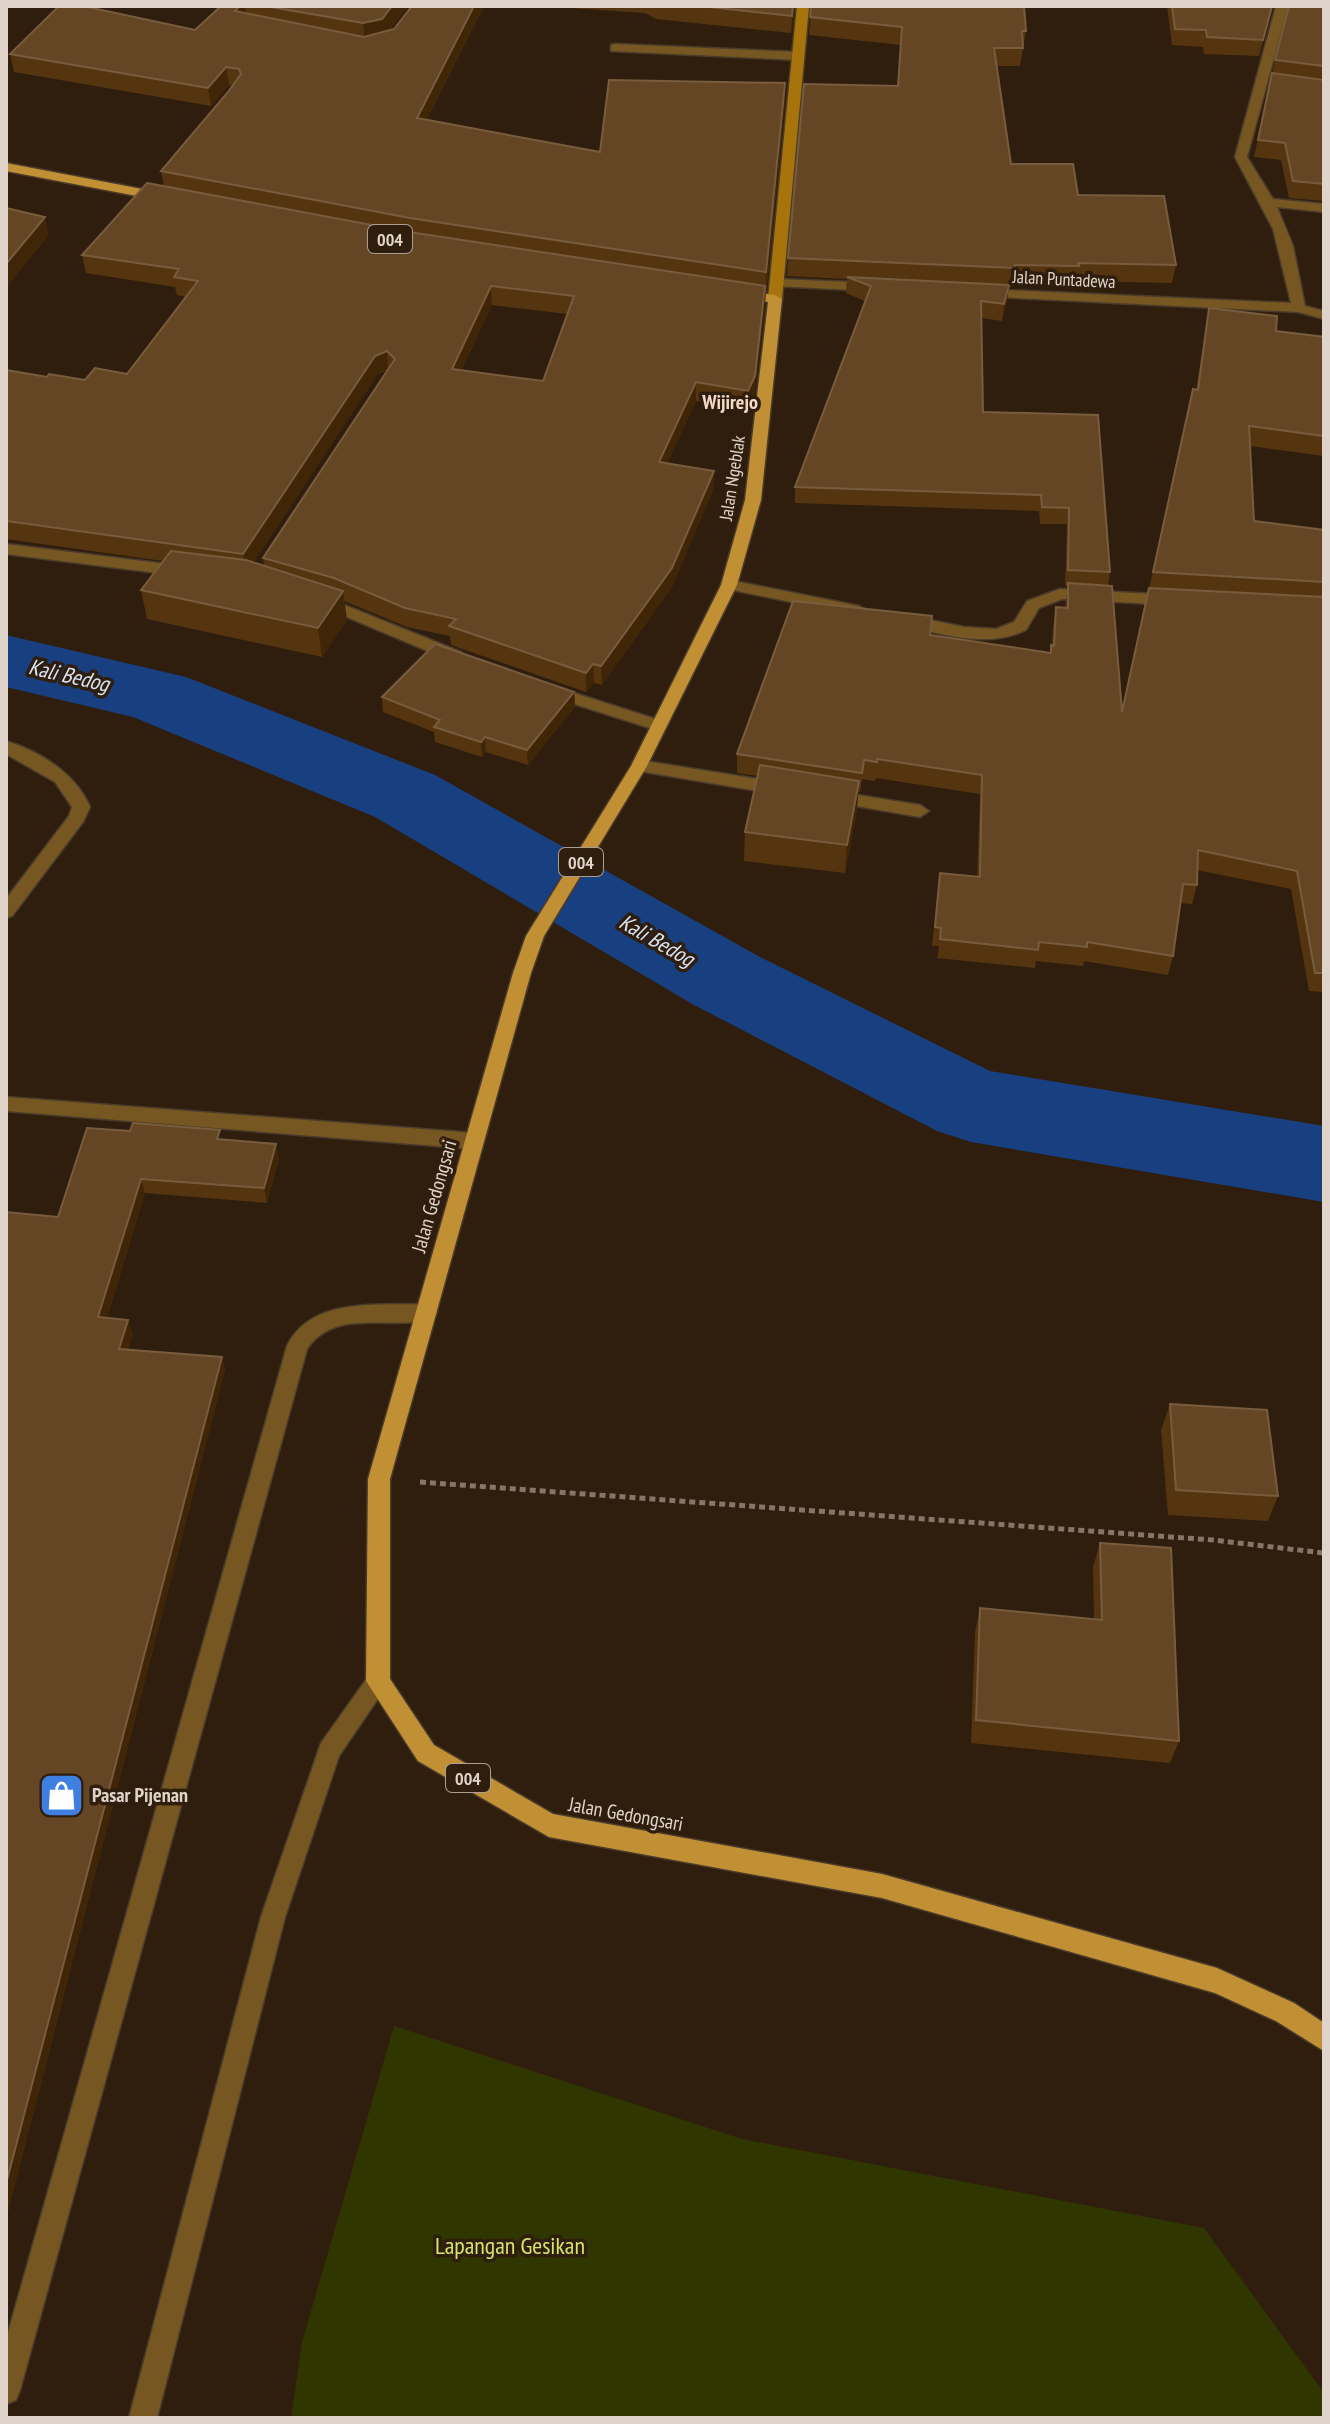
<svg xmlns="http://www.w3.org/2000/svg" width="1330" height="2424" viewBox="0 0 1330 2424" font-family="'PT Sans Narrow',sans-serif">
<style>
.green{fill:#303600}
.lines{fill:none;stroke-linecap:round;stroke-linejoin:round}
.river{fill:#183f80;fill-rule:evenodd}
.minor-casing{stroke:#4b3b2b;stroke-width:3}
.secondary-casing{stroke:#4b3b2b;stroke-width:3}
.primary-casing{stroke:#4b3b2b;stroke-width:3}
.path{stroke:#857669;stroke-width:5;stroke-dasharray:6 4;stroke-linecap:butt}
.minor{fill:#765722;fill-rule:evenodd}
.secondary{fill:#a6740a;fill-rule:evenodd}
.primary{fill:#c18f34;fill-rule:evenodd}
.wall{fill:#553510;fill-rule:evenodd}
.shaded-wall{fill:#402506}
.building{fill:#644624;stroke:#785c3e;stroke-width:2;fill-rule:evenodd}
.labels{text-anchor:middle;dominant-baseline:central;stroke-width:7;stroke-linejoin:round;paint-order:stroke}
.shield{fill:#2f1e0d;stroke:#ab9d91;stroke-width:2}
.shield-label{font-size:18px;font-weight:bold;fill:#e0d4ca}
.far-street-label{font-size:18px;fill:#e0d4ca;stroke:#2f1e0d}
.far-quarter-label{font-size:20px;font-weight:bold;fill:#f4dcc8;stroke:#2f1e0d}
.street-label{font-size:20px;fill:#e0d4ca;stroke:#2f1e0d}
.poi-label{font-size:20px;font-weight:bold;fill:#e0d4ca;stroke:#2f1e0d;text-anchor:start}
.water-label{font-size:22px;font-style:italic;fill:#d7e3f6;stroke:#2f1e0d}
.near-park-label{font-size:24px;fill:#d4e66c;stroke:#2f1e0d}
</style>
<rect width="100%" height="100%" fill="#2f1e0d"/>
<path class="green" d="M394,2026l348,113 462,89 120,165v25h-1033l11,-76z"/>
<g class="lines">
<path class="river" d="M6,635l180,42 249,98 325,182 230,114 334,55v76l-353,-60 -34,-11 -243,-126 -319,-188 -242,-100 -127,-30z"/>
<defs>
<g id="minor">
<path d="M1276,6h12l-41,151 26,42 51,5v8l-47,-5 16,39 12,60 19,5v8l-26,-7 -322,-16v-6l5,-1 310,14 -18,-74 -38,-72z"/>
<path d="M615,44l183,8 6,4 -6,4 -187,-9v-6z"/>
<path d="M779,279l95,4 7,4 -7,4 -100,-5v-6z"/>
<path d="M6,544l176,22 8,5 -8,5 -176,-22z"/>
<path d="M729,580l130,26 8,5 -8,5 -136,-28 -2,-3z"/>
<path d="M1060,589l112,6 8,5 -8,5 -110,-6 -23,9 -13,22c-39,19 -86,4 -126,-6l-2,-4 8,-5 58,12 32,2 18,-7 13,-21z"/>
<path d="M322,596l139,56 2,4 -8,5 -6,-1 -133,-56v-6z"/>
<path d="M549,685l116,37 2,4 -8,5 -116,-37 -2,-4z"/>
<path d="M6,741c34,10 70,33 84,66l-7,15 -71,94 -6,2v-19l63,-83 3,-9 -17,-25 -49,-28z"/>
<path d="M639,760l143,23 9,6 -9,6 -149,-25v-8z"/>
<path d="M833,791l87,14 9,6 -9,6 -93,-16 -3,-4 3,-4z"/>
<path d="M6,1097l468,36 10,8 -10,8 -468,-38z"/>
<path d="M427,1304l7,2 3,6 -3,6c-41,14 -98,-12 -127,31l-287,1041 -4,10 -10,4v-64l281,-994c25,-50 92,-40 140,-42z"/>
<path d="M378,1670l8,4 4,7 -51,75 -54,161 -128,501h-28l132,-501 60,-174 49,-69z"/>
</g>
<path id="secondary" d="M797,6h12l-27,293 -7,4 -7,-4z"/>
<g id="primary">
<path d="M6,163l157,30 7,4 -7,4 -157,-30z"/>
<path d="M739,290l36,5 7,4 -21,201 -24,85 -90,181 -103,170 -13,37 -141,506v200l44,66 119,69 329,60 335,94 77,35 30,20v28l-48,-30 -61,-28 -333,-95 -333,-61 -131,-76 -52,-80 2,-202 145,-506 13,-37 105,-170 90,-181 24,-85 23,-198 -34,-5v-6z"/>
</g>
</defs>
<use href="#minor" class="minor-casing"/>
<use href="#secondary" class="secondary-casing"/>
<use href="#primary" class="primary-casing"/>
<path class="path" d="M420,1482l793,58 111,13"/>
<use href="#minor" class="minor"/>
<use href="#secondary" class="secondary"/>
<use href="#primary" class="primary"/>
</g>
<g class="wall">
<path d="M221,6h188l-21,25 6,-2 18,-23h72l-57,113 173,33 185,-51 -20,204 -11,90 -6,15 -52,-9 -29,62 47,8 -1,19 -41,97 -70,98 -8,-2 -8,9 -135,-47 -1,-9 -43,-9 -63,-26 3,19 -25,37 -175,-38 -6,-29 22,-29 -157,-22v-169l41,7 38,3 42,-6 59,-77 -9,-2 -2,-8 -89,-14 -4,-18 82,-69 -3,-15 71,-85 -3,-1 -18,21 -197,-34 -4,-18 185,-24zM492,305l76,9 -25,67 -82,-10zM387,370l-124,188 1,8 -11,-3 125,-189z"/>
<path d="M541,6h254l-4,27 -135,-14 -11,-6z"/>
<path d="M811,6l215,25 -6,35h-23l14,98 67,31 98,70 -4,18 -96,-2v3l-64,-1 -1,4h-2l-2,14 -5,20 -20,-3 1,94 115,3 12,157 -2,13 14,127 71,-323 3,1 13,-82 67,23 48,6v119l-74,-10 4,75 70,9v462l-15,-1 -18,-102 -94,-19v15l-5,19 -12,-1 -7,53 -5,19 -84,-14 -1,5 -47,-5 -1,7 -98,-10 2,-12h-7l6,-54 39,-15 3,-83 -104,-16 -1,3 -13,-2 -2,13h-2l-1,18 -12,63 -101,-12 1,-29 13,-56 -21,-3v-19l193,-119 120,18 1,-8 1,1 1,-19 3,-20 9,1 3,-22h-3l2,-62h-27l-1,-13 -244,-8v-16l70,-186 -19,-8 1,-14 -60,-3 1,-18 110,-172 3,-41 -92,-10z"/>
<path d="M1167,6h106l-14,50 -55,-2 -1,-7 -31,-2z"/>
<path d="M1324,6v195l-35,-3 -8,-38 -27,-3 21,-97z"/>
<path d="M574,692l1,14 -47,59 -42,-13 -4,5 -47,-15 -1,-10 -51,-20 -1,-15z"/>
<path d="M130,1131l92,8 57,19 -12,45 -122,-10 -38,125 26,16 -5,15 94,8 3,13 -219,849 52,-1002z"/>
<path d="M1170,1404l108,92 -10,25 -100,-6 -7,-85z"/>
<path d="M1100,1543l79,198 -9,22 -199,-20 4,-111 5,-24 114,11 -1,-52z"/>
</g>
<g class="shaded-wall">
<path d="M240,6h5l2,14 -12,-9z"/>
<path d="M392,6h17l-26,30 -18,5 -2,-18z"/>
<path d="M474,6h10l-66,130 -1,-18z"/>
<path d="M793,6h2l-4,27 1,-17z"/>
<path d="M1272,6h1l-14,50 4,-16z"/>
<path d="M226,67l3,18 -18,21 -3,-18z"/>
<path d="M785,83v18l-19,190v-19z"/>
<path d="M45,217l4,18 -43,53v-24z"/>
<path d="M1009,285l-2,16 -5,20 2,-17z"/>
<path d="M491,286l1,19 -39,83 -1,-19z"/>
<path d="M765,286v19l-11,90 -6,15v-19z"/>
<path d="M387,351l1,18 -10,5 -131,199 -4,-19 132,-198z"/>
<path d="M696,382v19l-37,79v-18z"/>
<path d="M714,471l-1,19 -41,97 -70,98 -1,-19z"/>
<path d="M343,591l4,29 -25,37 -4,-29z"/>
<path d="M593,664l1,19 -8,9v-19z"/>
<path d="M574,692l1,14 -47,59 -1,-15z"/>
<path d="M485,737l1,15 -4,5 -1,-15z"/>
<path d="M859,781l-2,29 -12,63 2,-28z"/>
<path d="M276,1144l3,14 -12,45 -3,-15z"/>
<path d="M141,1179l4,14 -42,138 -5,-14z"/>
<path d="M128,1320l5,14 -9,28 -5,-13z"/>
<path d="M222,1357l3,13 -219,849v-35z"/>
</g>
<g class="building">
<path d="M59,6h24l112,24 26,-24h19l-5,5 129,26 30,-8 18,-23h62l-57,112 183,34 9,-72 176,3 -19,189 -356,-54 -249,-47 67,-79 13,-18 -2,-5 -13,-2 -18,21 -198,-34z"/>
<path d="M265,6h127l-10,13 -19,4z"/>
<path d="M700,6h93l-1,10z"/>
<path d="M811,6h213l2,25h-4l1,17h-29l17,116h62l5,31 86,1 12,69 -98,-2 1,3 -64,-1 -1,3 -226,-10 16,-174 94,2 4,-59 -92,-10z"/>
<path d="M1172,6h100l-9,34 -56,-3 -1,-7 -31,-1z"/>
<path d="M1289,6h35v60l-49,-6z"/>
<path d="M1272,73l52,7v104l-31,-3 -8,-38 -27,-3z"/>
<path d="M147,183l262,49 356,54 -10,90 -7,15 -52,-9 -37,80 55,9 -42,97 -71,98 -8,-2 -7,9 -137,-47 7,-7 -51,-11 -71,-30 -71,-20 132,-199 -8,-8 -12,5 -132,198 -237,-33v-151l41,7 2,-3 36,6 10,-12 32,6 71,-93 -24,-4 5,-8 -97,-14zM491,286l83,10 -31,85 -91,-12z"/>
<path d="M6,208l39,9 -39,47z"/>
<path d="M847,277l162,8 -5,19 -23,-3 2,111 115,3 12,157 -42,-2 1,-62 -27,-1 -1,-12 -246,-8 76,-201z"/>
<path d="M1209,308l68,8 -1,15 48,6v99l-75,-10 5,95 70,9v52l-171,-10 40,-183 5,1z"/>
<path d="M171,551l75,9 97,31 -25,37 -177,-38z"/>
<path d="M1068,583l44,3 10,126 27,-124 175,9v376h-9l-18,-102 -99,-21 -1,35 -14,-1 -10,72 -86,-14v5l-48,-5 -1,8 -98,-11 1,-11 -6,-1 5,-54 40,4 2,-102 -105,-16v3l-13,-2 -2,13 -125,-19 56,-153 139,15 -2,19 121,18v-8l3,1 2,-39 12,1z"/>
<path d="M435,644l139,48 -47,58 -42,-13 -4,5 -47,-15 6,-7 -58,-23z"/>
<path d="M760,765l99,16 -12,64 -102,-13z"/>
<path d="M133,1123l87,7 -3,9 59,5 -12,44 -123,-9 -43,138 30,3 -9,29 103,8 -216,827v-972l52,5 29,-89 43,3z"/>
<path d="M1170,1404l97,6 11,86 -102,-6z"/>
<path d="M1100,1543l71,5 8,193 -203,-21 4,-112 122,12z"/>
</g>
<defs>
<symbol id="shop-square" viewBox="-11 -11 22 22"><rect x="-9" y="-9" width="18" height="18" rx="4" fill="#3f7fe0" stroke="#2f1e0d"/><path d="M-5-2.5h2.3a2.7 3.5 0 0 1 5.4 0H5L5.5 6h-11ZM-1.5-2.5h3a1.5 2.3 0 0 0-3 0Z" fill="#fff"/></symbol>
</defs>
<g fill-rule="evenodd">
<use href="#shop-square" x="36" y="1770" width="51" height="51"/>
</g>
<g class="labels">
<g class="shield">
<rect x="368" y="225" width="44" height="28" rx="6"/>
<rect x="559" y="848" width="44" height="28" rx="6"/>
<rect x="446" y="1764" width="44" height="28" rx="6"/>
</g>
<g class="shield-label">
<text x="390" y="239">004</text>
<text x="581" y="862">004</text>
<text x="468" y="1778">004</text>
</g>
<g class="far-street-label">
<text transform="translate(1064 279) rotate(3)">Jalan Puntadewa</text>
<text transform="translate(732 478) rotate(-81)">Jalan Ngeblak</text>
</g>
<g class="far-quarter-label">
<text x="730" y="402">Wijirejo</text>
</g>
<g class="street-label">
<text transform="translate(434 1196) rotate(-74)">Jalan Gedongsari</text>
<text transform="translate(626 1814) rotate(10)">Jalan Gedongsari</text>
</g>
<g class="poi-label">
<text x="92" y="1795">Pasar Pijenan</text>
</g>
<g class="water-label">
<text transform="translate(69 675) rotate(13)">Kali Bedog</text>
<text transform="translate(657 940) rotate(30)">Kali Bedog</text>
</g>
<g class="near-park-label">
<text x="510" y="2245">Lapangan Gesikan</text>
</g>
</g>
<rect width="1330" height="2424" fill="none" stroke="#e0d4ca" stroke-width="16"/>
</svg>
